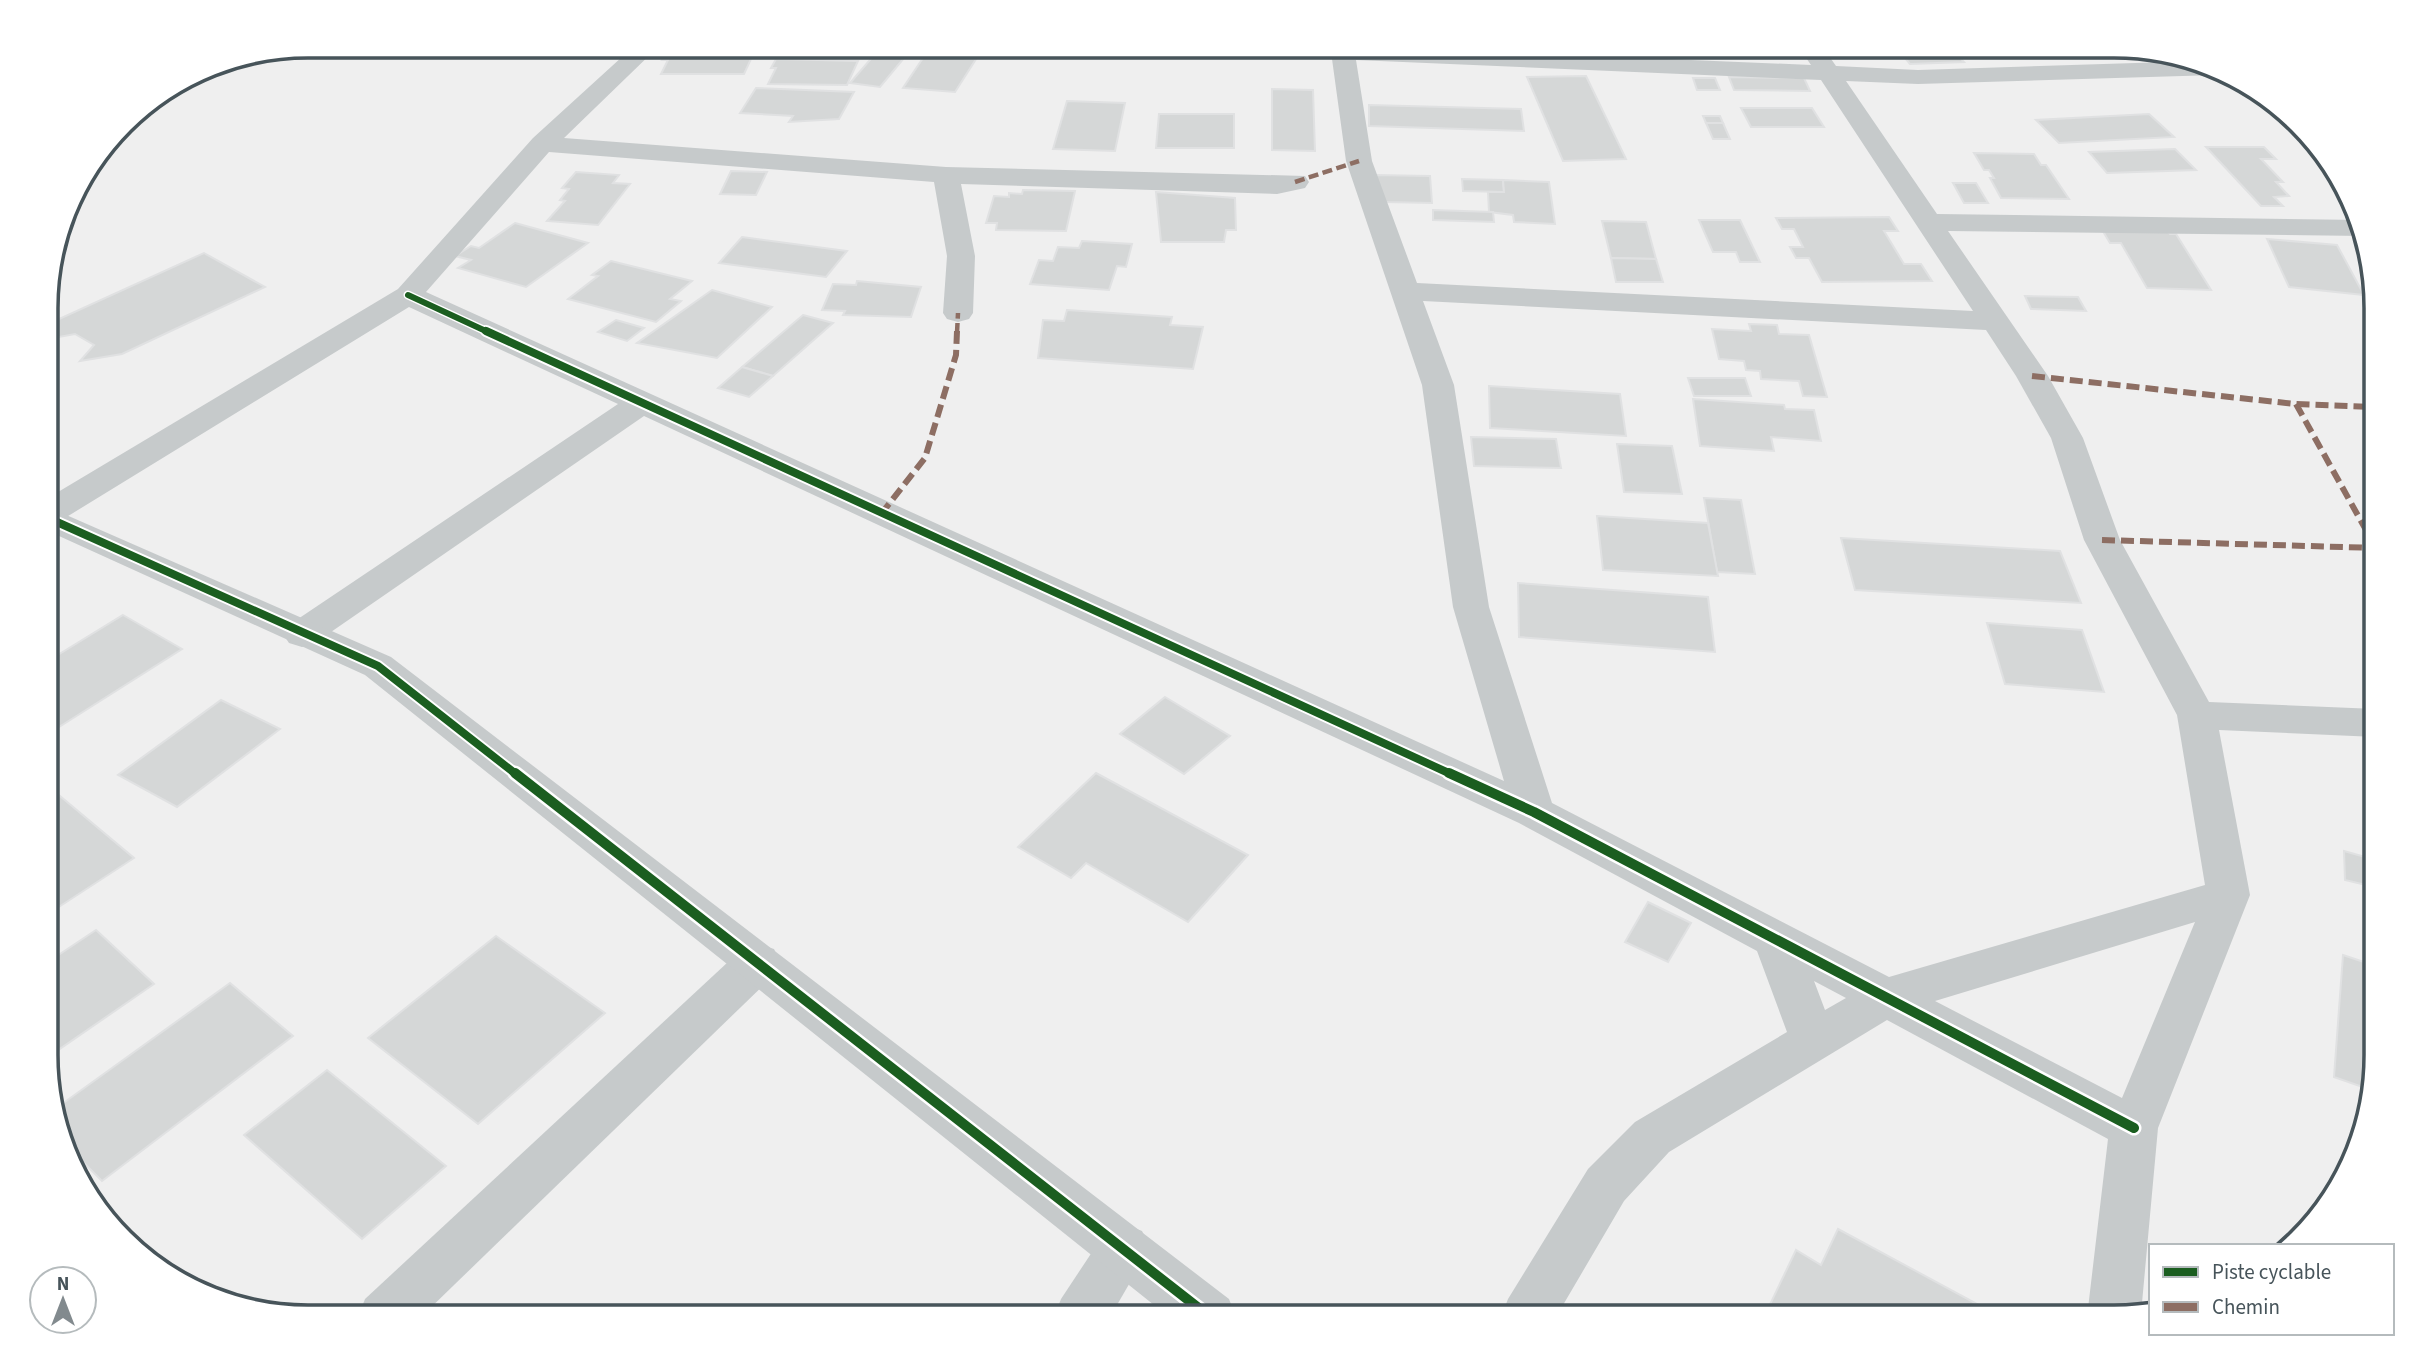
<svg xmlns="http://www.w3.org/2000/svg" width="2422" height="1363" viewBox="0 0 2422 1363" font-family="'Source Sans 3',sans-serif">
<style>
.building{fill:#d5d7d7;stroke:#e0e1e2;stroke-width:2}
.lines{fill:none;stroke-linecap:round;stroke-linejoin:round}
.minor{fill:#c6cacb;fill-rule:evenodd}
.tertiary{fill:#c6cacb;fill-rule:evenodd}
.quiet-far1{stroke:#8d6e63;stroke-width:4.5;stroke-dasharray:10 4.5;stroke-linecap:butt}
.quiet{stroke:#8d6e63;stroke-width:6;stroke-dasharray:13 6;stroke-linecap:butt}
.cycleway-far2-casing{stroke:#fff;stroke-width:9}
.cycleway-far1-casing{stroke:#fff;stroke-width:12}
.cycleway-casing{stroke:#fff;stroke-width:15}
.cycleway-far2{stroke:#1b5e20;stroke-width:6}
.cycleway-far1{stroke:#1b5e20;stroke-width:8}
.cycleway{stroke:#1b5e20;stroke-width:10}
.rim{fill:none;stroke:#47545a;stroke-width:3.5}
</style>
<rect width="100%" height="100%" fill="#efefef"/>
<g class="building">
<path d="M670,46h87l-13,28h-83l7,-14h-6z"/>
<path d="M882,46h32l-34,41 -30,-4z"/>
<path d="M961,46h36l-8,12 -20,-2 5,-7 -15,-1z"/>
<path d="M1895,46h54l15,16 -54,2z"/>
<path d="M2033,46h45l11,12h-46z"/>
<path d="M925,55l51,4 -21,33 -52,-4z"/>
<path d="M776,59l82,2 -11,24 -79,-1 8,-16h-5z"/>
<path d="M1586,76l40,83 -63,2 -36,-84z"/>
<path d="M1729,77l75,1 6,13 -76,-1z"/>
<path d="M1693,78h22l5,12h-23z"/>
<path d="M756,88l98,4 -15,27 -50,3 4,-6 -53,-3z"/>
<path d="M1272,89l41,1 2,61 -43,-1z"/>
<path d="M1067,101l58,2 -10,48 -62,-2z"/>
<path d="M1369,105l152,4 3,22 -155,-5z"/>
<path d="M1741,108h71l12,19h-73z"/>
<path d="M1159,114h75v34h-78z"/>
<path d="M2149,114l25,23 -115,6 -23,-23z"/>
<path d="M1703,116h17l3,7h-17z"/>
<path d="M1706,123h17l7,16h-17z"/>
<path d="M2206,147h58l12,12h-15l22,23h-7l13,14 -15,1 9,9h-22z"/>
<path d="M2175,149l21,21 -89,3 -18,-21z"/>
<path d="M1974,153l60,1 7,11h5l23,34 -68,-1 -11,-20h4l-5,-8h-5z"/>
<path d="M731,171l36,1 -11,23 -36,-1z"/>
<path d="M576,172l43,3 -6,8 17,1 -32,41 -51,-4 18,-20 -5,-1 9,-11 -7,-1z"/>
<path d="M1374,175l56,1 2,27 -47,-1z"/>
<path d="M1462,179l41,1 1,12 -41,-1z"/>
<path d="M1503,180l46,2 6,42 -41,-2 -1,-7 -24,-3 -1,-20h16z"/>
<path d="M1953,183h23l12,20h-24z"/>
<path d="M1023,190l52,1 -9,40 -70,-1 1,-7h-11l8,-27 15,1v-4l13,1z"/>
<path d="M1156,192l79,6 1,32h-10l-2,12h-63z"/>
<path d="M1433,210l60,2 1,10 -61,-2z"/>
<path d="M1889,217l9,14h-14l20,33h17l11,17 -110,1 -13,-24h-13l-6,-11h13l-9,-18h-12l-6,-11z"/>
<path d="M1699,220h41l20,42h-20l-4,-10h-23z"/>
<path d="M1602,221l44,1 10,37 -45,-1z"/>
<path d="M515,223l73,20 -62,44 -68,-19 13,-8 -16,-4 16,-10 8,2z"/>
<path d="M2101,228l66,2 3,4h6l35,56 -64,-2 -26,-45h-11z"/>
<path d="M742,237l105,14 -21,26 -107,-14z"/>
<path d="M2267,239l70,6 27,50 -75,-8z"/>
<path d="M1082,241l50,3 -6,23 -9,-1 -8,24 -79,-6 9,-24 14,1 5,-14 21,1z"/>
<path d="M204,253l61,34 -143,67 -42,7 14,-16 -19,-11 -27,5 11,-20z"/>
<path d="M1611,258l45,1 7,23h-47z"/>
<path d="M611,261l81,20 -22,18 11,2 -25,21 -88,-23 30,-23 -6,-1z"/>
<path d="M857,281l64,6 -10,30 -68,-2 2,-4 -23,-1 11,-26 23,1z"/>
<path d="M712,290l60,17 -55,51 -80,-15z"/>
<path d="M2025,296l53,1 8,14 -55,-2z"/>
<path d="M1067,310l105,7 -2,8 33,2 -10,42 -155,-11 5,-38 21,1z"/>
<path d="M803,315l30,8 -60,53 -31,-9z"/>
<path d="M616,320l28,8 -17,13 -29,-9z"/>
<path d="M1749,324l28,1 2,9 30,1 18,62 -24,-1 -4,-15 -38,-2 -1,-8 -14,-1 -2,-9 -25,-2 -7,-30 39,2z"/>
<path d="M742,367l31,9 -24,21 -31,-9z"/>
<path d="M1688,378h57l6,18h-57z"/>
<path d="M1489,386l131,8 6,42 -136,-8z"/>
<path d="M1693,399l91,6 1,4 29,1 7,31 -50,-4 3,14 -74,-5z"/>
<path d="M1471,437l85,2 5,29 -87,-2z"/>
<path d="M1617,444l55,2 10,48 -58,-2z"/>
<path d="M1704,498l37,2 14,74 -38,-2z"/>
<path d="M1597,516l111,7 10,53 -115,-6z"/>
<path d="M1841,538l219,13 21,52 -226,-13z"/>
<path d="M1518,583l190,14 7,55 -196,-15z"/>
<path d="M123,615l59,34 -134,85v-73z"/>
<path d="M1987,623l95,7 22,62 -99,-8z"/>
<path d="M1165,697l65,39 -46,38 -64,-40z"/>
<path d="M221,700l59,29 -103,78 -59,-32z"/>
<path d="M1096,773l152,82 -60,67 -102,-59 -15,15 -53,-31z"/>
<path d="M48,786l86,72 -86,56z"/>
<path d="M2344,851l32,9v85l-7,-2 -3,-58 -21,-5z"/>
<path d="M1648,902l43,21 -23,39 -43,-20z"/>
<path d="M96,930l58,54 -106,73v-95z"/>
<path d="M496,936l109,77 -127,111 -110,-86z"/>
<path d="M2343,955l33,11v106l-5,18 -37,-13z"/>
<path d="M230,983l63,53 -191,145 -32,-32 -15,-40z"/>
<path d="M327,1070l119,96 -84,73 -118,-104z"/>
<path d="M1838,1229l152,82 -2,6h-224l32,-67 25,15z"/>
</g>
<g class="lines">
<g class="minor">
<path d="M634,46h25l-95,92 382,29 359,9 4,6 -4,6 -28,6 -316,-10 14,72 -2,57 -4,6 -11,3 -11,-3 -4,-6 4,-57 -13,-74 -385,-30 -123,140 1078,489 -51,-174 -31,-222 -76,-224 -14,-102 -125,-6 -8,-2 -4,-5h166l450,19 -13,-19h24l14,20 82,4 281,-9 26,11 -9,3 -298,9 -72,-3 91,133 424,6 3,16 -416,-5 100,145 35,62 37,102 89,162 167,7v28l-157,-7 31,165 -92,233 -17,186 -54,3 21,-178 -221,-119 -218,132 -45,49 -68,116h-55l7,-18 80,-130 47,-47 152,-90 -30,-81 -238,-128 -875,-407 -329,227 -13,4 -13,-4 -6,-9 6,-9 329,-221 -209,-97 -349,214 -12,3v-26l350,-209 135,-151zM1356,60l465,20 152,231 -556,-28 -45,-122zM1423,301l563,29 30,46 35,62 33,102 93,175 28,170 -316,92 -337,-174 -63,-196 -35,-222zM2195,922l-73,176 -187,-97zM1814,981l32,17 -21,12z"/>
<path d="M758,944l16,5 6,13 -6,13 -353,342h-63l7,-18 377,-350z"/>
<path d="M1124,1224l18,7 8,17 -40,69h-56l7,-18 45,-68z"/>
</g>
<path class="tertiary" d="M48,507l343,150 838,642 7,18h-67l-804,-642 -317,-144z"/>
<g class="quiet-far1">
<path d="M1295,182l64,-21"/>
<path d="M957,333l1,-20"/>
</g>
<g class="quiet">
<path d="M2032,376l264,28 80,3"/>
<path d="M2296,404l80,144"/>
<path d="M881,514l44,-56 31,-103 1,-24"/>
<path d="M2102,540l274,8"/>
</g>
<defs>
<path id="cycleway-far2" d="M408,295l82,38"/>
<g id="cycleway-far1">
<path d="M486,331l967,444"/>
<path d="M48,518l330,148 139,109"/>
</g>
<g id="cycleway">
<path d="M515,773l695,544"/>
<path d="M1449,773l85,39 600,316"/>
</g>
</defs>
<use href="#cycleway-far2" class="cycleway-far2-casing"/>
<use href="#cycleway-far1" class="cycleway-far1-casing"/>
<use href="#cycleway" class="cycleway-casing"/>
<use href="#cycleway-far2" class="cycleway-far2"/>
<use href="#cycleway-far1" class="cycleway-far1"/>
<use href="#cycleway" class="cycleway"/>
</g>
<path d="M0 0H2422V1363H0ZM308 58H2114A250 250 0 0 1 2364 308V1055A250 250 0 0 1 2114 1305H308A250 250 0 0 1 58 1055V308A250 250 0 0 1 308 58Z" fill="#fff" fill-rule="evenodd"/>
<path class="rim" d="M308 58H2114A250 250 0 0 1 2364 308V1055A250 250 0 0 1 2114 1305H308A250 250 0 0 1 58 1055V308A250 250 0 0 1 308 58Z"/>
<rect x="2149" y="1244" width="245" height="91" fill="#ffffff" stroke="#b5bbbd" stroke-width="2"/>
<rect x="2163" y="1267" width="35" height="10" fill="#1b5e20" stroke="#b5bbbd" stroke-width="2"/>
<text x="2212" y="1279" font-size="21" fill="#47545a">Piste cyclable</text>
<rect x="2163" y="1302" width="35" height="10" fill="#8d6e63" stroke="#b5bbbd" stroke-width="2"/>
<text x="2212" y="1314" font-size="21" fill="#47545a">Chemin</text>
<g transform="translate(63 1300)"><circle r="33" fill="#ffffff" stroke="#b5bbbd" stroke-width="2"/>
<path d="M0-5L12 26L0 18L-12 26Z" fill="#828a8e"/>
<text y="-10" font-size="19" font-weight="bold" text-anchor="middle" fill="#47545a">N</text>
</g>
</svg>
